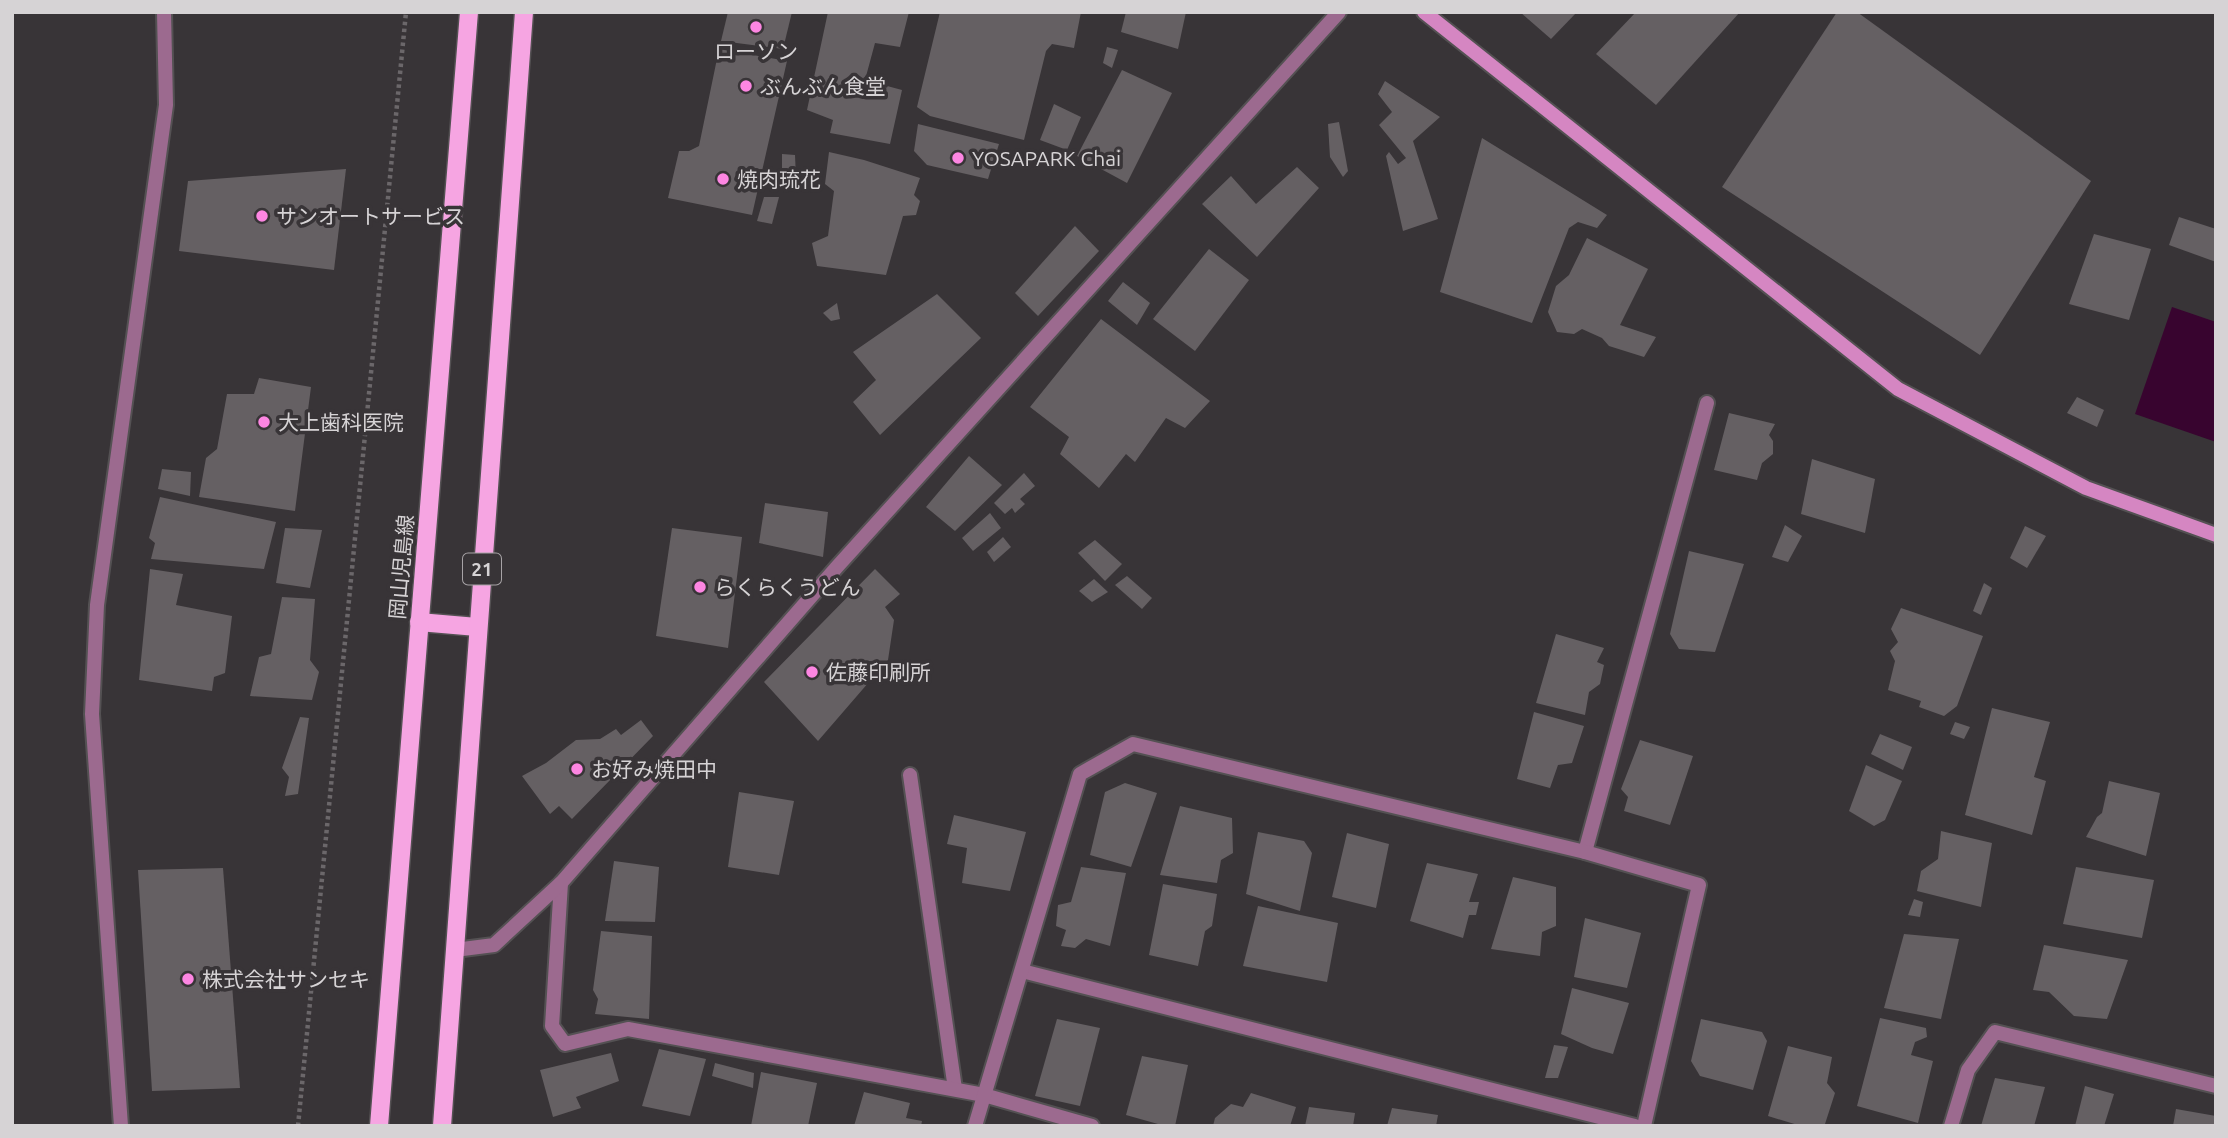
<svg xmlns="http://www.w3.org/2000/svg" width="2228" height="1138" viewBox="0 0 2228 1138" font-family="Ubuntu,'Noto Sans JP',sans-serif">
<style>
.water{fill:#38042f}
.building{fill:#656063}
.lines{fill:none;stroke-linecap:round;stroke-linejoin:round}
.street-casing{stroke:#545153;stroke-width:18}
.secondary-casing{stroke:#545153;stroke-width:18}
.primary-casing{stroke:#545153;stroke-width:21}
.path{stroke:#6b676a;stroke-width:4.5;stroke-dasharray:3.5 3.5;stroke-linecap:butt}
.street{stroke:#9c6a8f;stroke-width:14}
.secondary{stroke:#d586c2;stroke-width:14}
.primary{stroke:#f6a5e2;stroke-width:18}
.poi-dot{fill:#fd86e2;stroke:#383437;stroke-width:2.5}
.labels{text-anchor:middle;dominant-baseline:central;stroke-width:7;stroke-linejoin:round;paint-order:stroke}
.shield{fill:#383437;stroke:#a7a3a6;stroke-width:2}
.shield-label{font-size:19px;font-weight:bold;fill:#d6d3d5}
.poi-label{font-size:21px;fill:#d6d3d5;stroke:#383437;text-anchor:start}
.street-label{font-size:21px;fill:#d6d3d5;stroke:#383437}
</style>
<rect width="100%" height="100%" fill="#383437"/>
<path class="water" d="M2172,307l44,15v120l-81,-28z"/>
<g class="building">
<path d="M728,12h64l-9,37 -62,-8z"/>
<path d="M828,12h81l-9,35 -25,-4 -10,37 37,10 -12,54 -60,-11 3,-13 -26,-10z"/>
<path d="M940,12h141l-7,36 -22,-4 -6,7 -22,89 -94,-24 -13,-9z"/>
<path d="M1126,12h60l-8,37 -57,-17z"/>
<path d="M1520,12h57l-26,27z"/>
<path d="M1636,12h104l-84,93 -60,-51z"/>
<path d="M1837,12h20l234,169 -111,174 -258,-168z"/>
<path d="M1107,47l11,3 -6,18 -9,-5z"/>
<path d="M719,49l68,12 -35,154 -84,-17 11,-47h10l10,-5z"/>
<path d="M1122,70l50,23 -45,90 -50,-27z"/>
<path d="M1385,81l55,36 -27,24 25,78 -35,12 -17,-75 3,-4 9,12 8,-6 -27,-33 13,-13 -14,-18z"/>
<path d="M1054,104l27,13 -14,33 -27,-10z"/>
<path d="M1339,122l9,49 -5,6 -13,-20 -2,-33z"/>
<path d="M918,124l81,20 -11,35 -61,-14 -13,-14z"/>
<path d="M1482,138l125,77 -10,13 -19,-6 -9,6 -37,95 -92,-31z"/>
<path d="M829,152l35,8 56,18 -6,17 6,6 -4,14 -13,1 -17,59 -69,-9 -5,-23 16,-7 6,-45 -9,-7z"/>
<path d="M782,154l13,1 1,23 -14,1z"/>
<path d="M1297,167l22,21 -62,69 -55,-53 29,-28 25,28z"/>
<path d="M346,169l-12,101 -155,-19 9,-70z"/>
<path d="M764,197h15l-7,27 -15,-3z"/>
<path d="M2179,217l37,12v33l-47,-17z"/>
<path d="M1075,226l24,25 -61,65 -23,-23z"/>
<path d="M2094,234l57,15 -22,71 -60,-16z"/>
<path d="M1587,238l61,31 -28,56 36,12 -12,20 -35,-11 -7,-8 -20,-9 -8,5 -17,-2 -9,-20 8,-26 13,-11z"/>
<path d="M1209,249l40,31 -54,71 -42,-32z"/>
<path d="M1123,282l27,21 -13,22 -29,-24z"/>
<path d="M937,294l44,44 -101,97 -27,-33 23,-22 -23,-28z"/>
<path d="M837,303l3,16 -9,2 -8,-8z"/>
<path d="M1101,319l109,82 -25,27 -19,-10 -31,44 -9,-8 -27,34 -39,-34 9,-17 -39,-30z"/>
<path d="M259,378l52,9 -16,124 -96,-14 7,-39 11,-9 10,-55h27z"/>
<path d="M2077,397l27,13 -7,17 -30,-14z"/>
<path d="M1729,413l46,11 -6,11 4,6v13l-11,9 -5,17 -43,-10z"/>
<path d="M969,456l33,29 -47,46 -29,-24z"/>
<path d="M1812,459l63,20 -10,54 -64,-19z"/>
<path d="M162,469l29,3 -1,24 -32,-7z"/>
<path d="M1024,473l11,13 -15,13 5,5 -10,9 -3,-5 -7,6 -11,-11z"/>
<path d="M160,497l116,25 -12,47 -113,-10 4,-16 -6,-5z"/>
<path d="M765,503l63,9 -5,45 -64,-14z"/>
<path d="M990,513l11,15 -28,23 -11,-13z"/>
<path d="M1785,525l17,11 -14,26 -16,-5z"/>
<path d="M2025,526l21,10 -19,32 -17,-10z"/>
<path d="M285,528l37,2 -12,58 -34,-5z"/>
<path d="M672,528l70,9 -14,111 -72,-12z"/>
<path d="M1003,537l8,10 -17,15 -7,-10z"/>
<path d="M1095,540l27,24 -17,17 -27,-28z"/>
<path d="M1689,551l55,13 -29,88 -36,-3 -9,-15z"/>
<path d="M150,569l33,5 -7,31 56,11 -7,57 -11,4 -2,14 -73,-11z"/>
<path d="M875,569l25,25 -15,13 9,13 -6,40 -70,81 -54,-59z"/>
<path d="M1127,576l25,22 -10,11 -27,-24z"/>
<path d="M1094,579l14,13 -16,10 -13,-11z"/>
<path d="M1984,583l8,5 -11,27 -8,-4z"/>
<path d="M282,597l33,2 -5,61 9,12 -7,28 -62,-4 9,-39 12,-3z"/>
<path d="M1901,608l82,28 -26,70 -13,10 -25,-9 2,-6 -33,-11 7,-29 -5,-10 8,-9 -7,-13z"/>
<path d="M1556,634l48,14 -7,14 7,3 -4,19 -11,8 -4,23 -49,-12z"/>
<path d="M1992,708l58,14 -16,55 12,4 -14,54 -67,-20z"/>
<path d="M1534,712l50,14 -12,37 -14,2 -8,23 -33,-9z"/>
<path d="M300,717l9,1 -11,76 -13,2 4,-19 -7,-9z"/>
<path d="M641,720l12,16 -81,83 -13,-13 -9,8 -28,-38 24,-13 30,-23 24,-1 16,-10 5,6z"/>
<path d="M1955,722l15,5 -6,12 -14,-5z"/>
<path d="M1880,734l32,13 -9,23 -32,-16z"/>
<path d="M1640,740l53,16 -23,69 -46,-14 4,-14 -7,-8z"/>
<path d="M1866,765l36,16 -17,39 -11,6 -25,-15z"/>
<path d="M2109,781l51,12 -14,63 -60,-19 11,-20 5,-4z"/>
<path d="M1125,783l32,10 -26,74 -41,-12 15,-63z"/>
<path d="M739,792l55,9 -15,74 -51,-8z"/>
<path d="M1180,806l52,12 1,35 -12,7 -4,23 -57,-8z"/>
<path d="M954,815l72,17 -16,59 -48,-8 5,-35 -20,-4z"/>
<path d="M1941,831l51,12 -11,64 -64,-16 4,-20 17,-12z"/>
<path d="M1258,832l46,9 8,12 -12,58 -54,-17z"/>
<path d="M1347,833l42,11 -13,64 -44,-11z"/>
<path d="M614,861l45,6 -4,55 -50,-1z"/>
<path d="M1427,863l51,11 -9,28h10l-3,13h-7l-6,23 -53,-17z"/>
<path d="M1081,867l45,6 -16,73 -24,-7 -11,9 -14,-2 5,-16 -10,-4 2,-21 13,-3z"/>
<path d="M2076,867l78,13 -12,58 -79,-14z"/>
<path d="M223,868l17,220 -88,3 -14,-221z"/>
<path d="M1513,877l43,10v39l-14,6 -2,24 -49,-7z"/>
<path d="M1163,884l54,10 -5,32 -7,5 -7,35 -49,-11z"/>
<path d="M1914,899l9,3 -3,15 -12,-2z"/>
<path d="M1258,906l80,17 -11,59 -84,-16z"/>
<path d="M1585,918l56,15 -14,55 -53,-11z"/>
<path d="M601,931l51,5 -3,83 -54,-5 3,-15 -5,-9z"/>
<path d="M1904,934l55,5 -18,80 -57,-11z"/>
<path d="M2044,945l84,15 -21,59 -33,-3 -25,-24 -16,-2z"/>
<path d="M1572,988l57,15 -16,51 -21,-6 -31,-14z"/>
<path d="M1880,1018l46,10 1,9 -12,5 -4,13 22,6 -15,62 -61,-17z"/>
<path d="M1057,1019l43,9 -20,78 -45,-10z"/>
<path d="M1701,1019l61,13 5,9 -14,49 -53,-14 -9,-15z"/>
<path d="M1554,1045l14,2 -10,31h-13z"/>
<path d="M1788,1046l44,11 -5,26 8,10 -10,31 4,2h-28l-33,-10z"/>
<path d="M659,1049l47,10 -16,57 -48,-10z"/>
<path d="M611,1053l8,28 -43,16 5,11 -28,9 -13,-47z"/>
<path d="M1142,1056l46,9 -13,61h-10l-39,-11z"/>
<path d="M715,1063l39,10 -1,15 -41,-12z"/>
<path d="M761,1072l56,11 -9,43h-57z"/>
<path d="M1995,1078l50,9 -11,39h-53z"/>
<path d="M2085,1086l29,8 -10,32h-29z"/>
<path d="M864,1092l46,11 -4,15 16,3 -1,5h-67z"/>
<path d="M1251,1093l45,14 -6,19h-77l2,-8 16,-14 12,3z"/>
<path d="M1309,1107l46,6 -2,13h-48z"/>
<path d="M1392,1108l46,7 -2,11h-49z"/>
<path d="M2176,1109l40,7v10h-43z"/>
</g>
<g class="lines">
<defs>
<g id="street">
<path d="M910,775l45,314"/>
<path d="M1585,852l122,-449"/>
<path d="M561,883l-9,143 13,18 63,-15 356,66 108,31"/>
<path d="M455,950l39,-5 67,-62 275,-315 503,-556"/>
<path d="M1022,971l613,155"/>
<path d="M121,1126l-29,-412 5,-109 69,-500 -2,-93"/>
<path d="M975,1126l105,-352 53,-30 452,108 114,33 -55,241"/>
<path d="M1951,1126l17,-56 27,-38 221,54"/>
</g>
<path id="secondary" d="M1424,12l474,377 188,99 130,47"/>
<g id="primary">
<path d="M419,622l58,5"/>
<path d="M379,1126l90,-1114"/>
<path d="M442,1126l82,-1114"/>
</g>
</defs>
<use href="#street" class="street-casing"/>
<use href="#secondary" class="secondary-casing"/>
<use href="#primary" class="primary-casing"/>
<path class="path" d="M298,1126l108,-1114"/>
<use href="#street" class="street"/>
<use href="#secondary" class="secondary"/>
<use href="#primary" class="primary"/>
</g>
<g class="poi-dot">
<circle cx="756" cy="27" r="7"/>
<circle cx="746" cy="86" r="7"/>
<circle cx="958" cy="158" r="7"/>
<circle cx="723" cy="179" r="7"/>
<circle cx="262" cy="216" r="7"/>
<circle cx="264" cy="422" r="7"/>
<circle cx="700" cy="587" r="7"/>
<circle cx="812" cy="672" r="7"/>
<circle cx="577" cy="769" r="7"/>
<circle cx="188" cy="979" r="7"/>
</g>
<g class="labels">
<rect class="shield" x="463" y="553.5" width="38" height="31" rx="5"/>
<g class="shield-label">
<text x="482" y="569">21</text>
</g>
<g class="poi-label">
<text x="756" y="51" text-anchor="middle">ローソン</text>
<text x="760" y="86">ぶんぶん食堂</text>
<text x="972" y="158">YOSAPARK Chai</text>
<text x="737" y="179">焼肉琉花</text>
<text x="276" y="216">サンオートサービス</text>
<text x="278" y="422">大上歯科医院</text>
<text x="714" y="587">らくらくうどん</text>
<text x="826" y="672">佐藤印刷所</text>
<text x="591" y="769">お好み焼田中</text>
<text x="202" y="979">株式会社サンセキ</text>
</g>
<g class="street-label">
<text transform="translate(401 567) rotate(-85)">岡山児島線</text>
</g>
</g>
<rect width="2228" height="1138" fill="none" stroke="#d6d3d5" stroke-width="28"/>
</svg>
